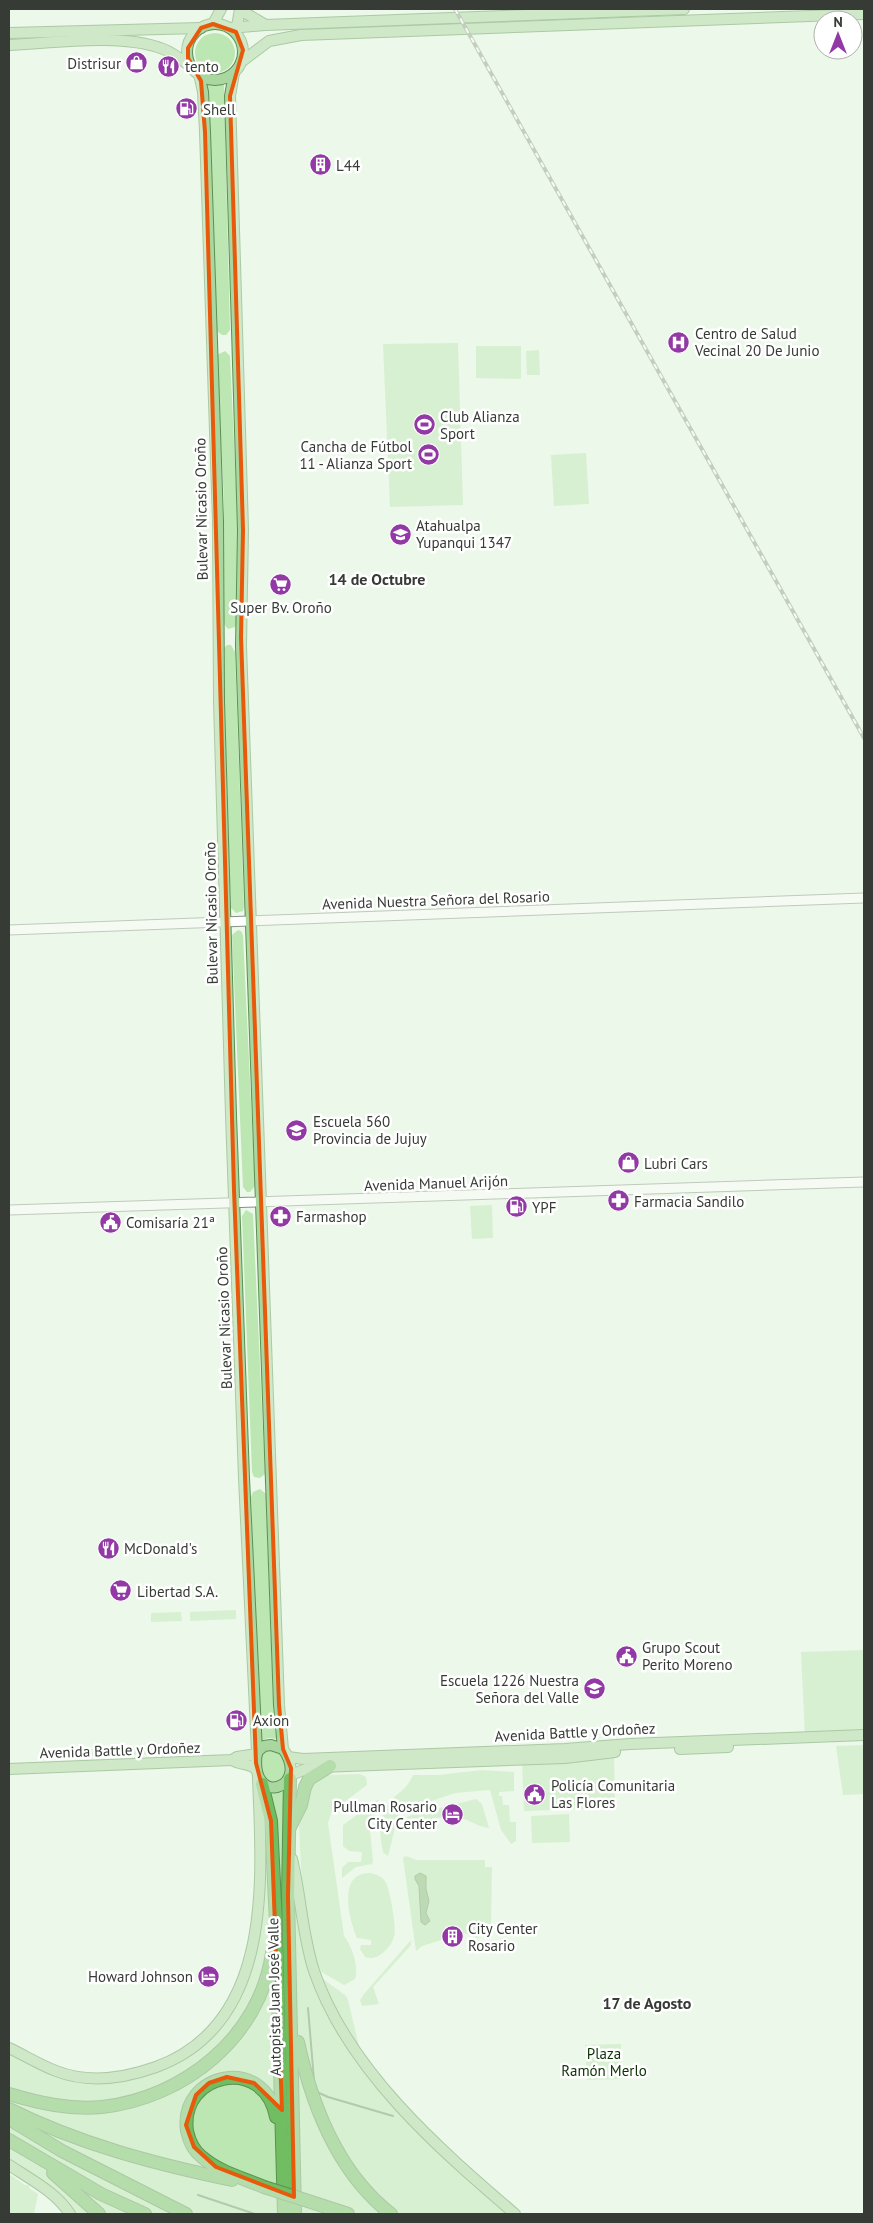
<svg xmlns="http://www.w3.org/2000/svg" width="873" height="2223" viewBox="0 0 873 2223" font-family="'PT Sans',sans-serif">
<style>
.green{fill:#bce7b3}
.water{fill:#81b975;stroke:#6a9362}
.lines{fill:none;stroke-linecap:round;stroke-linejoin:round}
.stream{stroke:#6a9362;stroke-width:2}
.minor-casing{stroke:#879285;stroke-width:11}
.major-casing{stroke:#5c9052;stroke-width:12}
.highway-casing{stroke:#5c9052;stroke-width:14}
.minor{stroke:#fff;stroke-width:9}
.major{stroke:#aad7a0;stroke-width:10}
.highway{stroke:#71bd61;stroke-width:12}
.rail-casing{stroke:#919a8f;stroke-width:4}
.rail{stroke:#fff;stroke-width:2;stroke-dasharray:5.5;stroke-linecap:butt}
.highway-bridge-casing{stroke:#5c9052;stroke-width:14;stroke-linecap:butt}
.highway-bridge{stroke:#71bd61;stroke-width:12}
.marked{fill:none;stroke:#e8590c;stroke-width:4;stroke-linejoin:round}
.labels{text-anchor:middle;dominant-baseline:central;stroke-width:5;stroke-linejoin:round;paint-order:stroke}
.poi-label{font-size:15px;fill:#363b35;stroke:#fff;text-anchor:start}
.street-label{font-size:15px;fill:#363b35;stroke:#fff}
.park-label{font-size:15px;fill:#0c3204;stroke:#fff}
.neighbourhood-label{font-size:16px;font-weight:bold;fill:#363b35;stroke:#fff}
</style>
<rect width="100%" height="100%" fill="#ecf8e9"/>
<g class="green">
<circle cx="215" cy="53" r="20"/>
<path d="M207,85h17l6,245 -4,5h-4l-5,-4z"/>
<path d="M458,343l5,162 -73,2 -7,-163z"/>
<path d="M476,346h45v33l-45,-1z"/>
<path d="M539,350l1,25h-13l-1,-24z"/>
<path d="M225,351l5,5 8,174 -2,94 -1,3 -7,2 -4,-5v-122l-7,-147z"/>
<path d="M586,453l3,51 -35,2 -3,-51z"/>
<path d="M227,645h4l4,7 9,255 -1,4 -7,2 -5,-5 -10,-257z"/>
<path d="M238,930l3,1 2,4 12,251 -5,6h-3l-4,-5 -11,-252z"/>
<path d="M492,1205l1,33 -21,1 -2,-33z"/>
<path d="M246,1210l7,4 12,260 -5,4 -6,-1 -2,-5 -10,-256z"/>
<path d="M260,1489l6,5v4l8,228 3,13 -8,-1 -7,2 -2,-2 -9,-241 2,-5z"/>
<path d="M236,1610v9l-46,2v-9z"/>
<path d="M181,1612l1,9 -31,1v-9z"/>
<path d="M864,1650v85l-59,2 -4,-85z"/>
<path d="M185,1745v8l-81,3 -1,-8z"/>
<path d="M864,1745v49l-21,1 -7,-49z"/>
<path d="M261,1748l25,5 3,77 14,99 34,92 60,82 118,111h-445l-61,-49v-117l48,24 56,6 79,-29 45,-53 20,-85z"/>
<path d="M96,1749v7l-37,1 -1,-7z"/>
<path d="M614,1752l1,56 -91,3 -2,-51z"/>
<path d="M481,1770l33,2v19l-15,1v4h3l1,9h6l1,17h6v19l-5,3 -10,-14 -11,-40 -35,3 -56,19 -11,44 -5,-4c-4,-18 -5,-38 9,-53 9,-8 16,-12 21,-24h26z"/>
<path d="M360,1774l6,3 1,8 -35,26 -4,12 16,113c8,10 15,31 11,43l-11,6 -26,-15 -7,-23 -9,-60 -3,-62 9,-30 7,-15 10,-5z"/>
<path d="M379,1799l-9,30 3,33 -1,2 -16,3 -14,11v-10l6,-6h13l1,-10 -13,-1 -6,-5v-21z"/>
<path d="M476,1799l6,5 7,24c-11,-2 -13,-4 -22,-8 -16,-6 -35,-2 -51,3v4l-13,4 4,-14 5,-2z"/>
<path d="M569,1814l1,28 -38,1 -1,-27z"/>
<path d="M406,1856l10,4h69v7h7l-1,62 -13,9 -14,-5 -42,13 -6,5 -13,-93z"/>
<path d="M370,1873c7,1 13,4 16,10 4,7 11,46 8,54 -4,11 -16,25 -29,20l-5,-8 1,-4h10v-5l-14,-2c-8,-20 -20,-65 13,-65z"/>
<path d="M411,1940v5l-38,42 6,17 -17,2 -2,-6 4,-6z"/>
<path d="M323,1979l22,16 3,5 11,46 -18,-27 -19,-39z"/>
<path d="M621,2044l1,35 -35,1 -2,-35z"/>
<path d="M9,2174l16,11h4v3l9,6 -4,20h-25z"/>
</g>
<path class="water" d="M420,1873l6,3v13l3,12 -3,12 4,8 -5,4 -4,-3 -2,-36 -4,-7v-3z"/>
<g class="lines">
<g class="stream">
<path d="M308,2008l6,72"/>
<path d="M317,2092l11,5 65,19"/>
<path d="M198,2195l57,19"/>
</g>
<defs>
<g id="minor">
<path d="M9,930l855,-32"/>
<path d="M9,1210l855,-28"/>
</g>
<g id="major">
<path d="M245,9l2,5 17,10"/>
<path d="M213,24l8,-15"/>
<circle cx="215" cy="52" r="28"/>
<path d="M230,28l35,-3 419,-16"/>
<path d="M236,32l4,-23"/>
<path d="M9,33l192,-5"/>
<path d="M9,45c45,-2 112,-12 154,4 11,4 20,12 30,19"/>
<path d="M241,62l28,-21 32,-6 563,-21"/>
<path d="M234,73l-4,23 13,434 -2,116 38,1059 4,44"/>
<path d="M199,74l4,18 2,40 13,389 1,180 12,414 13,363 13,274"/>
<path d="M271,1745l12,4c29,40 -35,60 -26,3l7,-6z"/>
<path d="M680,1749l48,-2"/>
<path d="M288,1757l15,2 262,-10 65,-5 234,-9"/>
<path d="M232,1760c8,5 16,3 24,9"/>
<path d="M9,1769l223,-9 5,-3 20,-3"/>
<path d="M291,1775l15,-6 14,-2 245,-9 50,-6"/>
<path d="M292,1859c9,37 10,75 22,112 34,99 124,177 201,243"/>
<path d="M9,2048c15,7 31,17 47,23 33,13 69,7 100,-4 118,-43 106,-187 102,-289"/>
<path d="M9,2165c21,14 47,27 61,49"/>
</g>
<g id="highway">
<path d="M290,1779l-2,117 7,318"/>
<path d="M262,1784l9,37 5,102 8,291"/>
<path d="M290,1827l11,-22 4,-18 4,-8 21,-13"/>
<path d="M298,2042c14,64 40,131 93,172"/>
<path d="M9,2094c30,9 61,16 93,13 82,-9 158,-70 170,-154"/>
<path d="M9,2109c70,35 146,55 223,71"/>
<path d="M9,2119l53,32 124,63"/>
<path d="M9,2140l92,54 44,20"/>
<path d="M53,2173l46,41"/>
<path d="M264,2187c-21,-9 -45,-15 -62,-30 -8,-6 -13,-17 -15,-26 -8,-59 78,-76 89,-14"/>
<path d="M305,2200l43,14"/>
</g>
</defs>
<use href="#minor" class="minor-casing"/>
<use href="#major" class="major-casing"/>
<use href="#highway" class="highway-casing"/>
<use href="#minor" class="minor"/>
<use href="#major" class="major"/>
<use href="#highway" class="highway"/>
<defs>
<path id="rail" d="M455,9l409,729"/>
</defs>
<use href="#rail" class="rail-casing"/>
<use href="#rail" class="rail"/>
<defs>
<path id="highway-bridge" d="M264,2187l41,13"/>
</defs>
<use href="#highway-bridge" class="highway-bridge-casing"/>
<use href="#highway-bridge" class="highway-bridge"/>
</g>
<path d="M0 0H873V2223H0ZM213,24l23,8 7,18 -13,46 13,434 -2,107 38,1068 4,44 8,19 -3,128 6,301 -78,-30 -22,-20 -8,-22 10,-30 13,-12 18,-6 27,6 28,27 -11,-289 -15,-58 -22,-573 -29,-1058 -4,-51 -13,-23v-10l13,-20z" fill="#ecf8e9" fill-opacity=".55" fill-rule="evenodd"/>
<path class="marked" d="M213,24l23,8 7,18 -13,46 13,434 -2,107 38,1068 4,44 8,19 -3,128 6,301 -78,-30 -22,-20 -8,-22 10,-30 13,-12 18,-6 27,6 28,27 -11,-289 -15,-58 -22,-573 -29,-1058 -4,-51 -13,-23v-10l13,-20z"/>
<defs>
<symbol id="shop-disc" viewBox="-11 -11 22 22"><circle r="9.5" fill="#9239a5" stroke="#fff"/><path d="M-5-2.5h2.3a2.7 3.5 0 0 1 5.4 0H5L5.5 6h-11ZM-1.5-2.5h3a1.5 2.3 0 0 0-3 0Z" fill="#fff"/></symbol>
<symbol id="restaurant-disc" viewBox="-11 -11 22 22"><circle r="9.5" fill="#9239a5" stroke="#fff"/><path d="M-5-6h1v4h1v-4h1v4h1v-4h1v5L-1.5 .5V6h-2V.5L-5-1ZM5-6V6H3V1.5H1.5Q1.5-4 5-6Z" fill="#fff"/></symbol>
<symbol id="fuel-disc" viewBox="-11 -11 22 22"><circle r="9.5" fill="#9239a5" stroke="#fff"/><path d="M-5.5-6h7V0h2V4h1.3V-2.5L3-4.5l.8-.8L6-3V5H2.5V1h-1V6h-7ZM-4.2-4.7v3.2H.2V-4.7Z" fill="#fff"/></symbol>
<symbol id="building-disc" viewBox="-11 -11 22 22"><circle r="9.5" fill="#9239a5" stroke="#fff"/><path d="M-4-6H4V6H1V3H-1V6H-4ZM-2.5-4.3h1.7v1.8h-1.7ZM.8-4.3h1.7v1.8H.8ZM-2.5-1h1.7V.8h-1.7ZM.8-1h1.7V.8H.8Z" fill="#fff"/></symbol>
<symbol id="hospital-disc" viewBox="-11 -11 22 22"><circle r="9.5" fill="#9239a5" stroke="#fff"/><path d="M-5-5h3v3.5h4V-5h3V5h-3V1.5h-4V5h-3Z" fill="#fff"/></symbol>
<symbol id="stadium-disc" viewBox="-11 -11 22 22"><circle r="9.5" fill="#9239a5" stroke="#fff"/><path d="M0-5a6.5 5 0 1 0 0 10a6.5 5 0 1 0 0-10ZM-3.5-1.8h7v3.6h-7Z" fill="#fff"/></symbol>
<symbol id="school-disc" viewBox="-11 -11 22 22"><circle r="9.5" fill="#9239a5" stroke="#fff"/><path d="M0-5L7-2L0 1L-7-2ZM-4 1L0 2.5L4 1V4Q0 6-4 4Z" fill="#fff"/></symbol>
<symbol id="supermarket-disc" viewBox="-11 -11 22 22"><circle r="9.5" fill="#9239a5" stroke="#fff"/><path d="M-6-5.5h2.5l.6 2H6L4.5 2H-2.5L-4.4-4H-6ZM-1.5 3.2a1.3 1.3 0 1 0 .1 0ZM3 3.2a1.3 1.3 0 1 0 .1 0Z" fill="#fff"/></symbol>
<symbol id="pharmacy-disc" viewBox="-11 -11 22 22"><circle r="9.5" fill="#9239a5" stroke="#fff"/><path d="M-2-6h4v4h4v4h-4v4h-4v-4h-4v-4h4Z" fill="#fff"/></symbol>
<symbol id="civic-disc" viewBox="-11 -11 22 22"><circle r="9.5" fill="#9239a5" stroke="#fff"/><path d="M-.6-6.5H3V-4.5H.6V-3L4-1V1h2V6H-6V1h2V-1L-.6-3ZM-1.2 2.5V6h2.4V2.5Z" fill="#fff"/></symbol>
<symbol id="hotel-disc" viewBox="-11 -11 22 22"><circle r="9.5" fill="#9239a5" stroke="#fff"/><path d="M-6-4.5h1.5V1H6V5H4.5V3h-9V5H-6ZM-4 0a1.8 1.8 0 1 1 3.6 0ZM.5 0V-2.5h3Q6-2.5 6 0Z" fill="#fff"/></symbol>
</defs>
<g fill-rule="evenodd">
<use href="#shop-disc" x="124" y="50" width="25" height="25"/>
<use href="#restaurant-disc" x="156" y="54" width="25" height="25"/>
<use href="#fuel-disc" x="174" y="96" width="25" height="25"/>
<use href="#building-disc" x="308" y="152" width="25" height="25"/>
<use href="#hospital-disc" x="666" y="330" width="25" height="25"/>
<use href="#stadium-disc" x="412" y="412" width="25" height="25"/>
<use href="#stadium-disc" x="416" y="442" width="25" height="25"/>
<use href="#school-disc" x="388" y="522" width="25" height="25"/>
<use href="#supermarket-disc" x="268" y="572" width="25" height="25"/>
<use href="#school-disc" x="284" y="1118" width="25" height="25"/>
<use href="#shop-disc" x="616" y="1150" width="25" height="25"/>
<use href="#pharmacy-disc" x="606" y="1188" width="25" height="25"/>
<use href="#fuel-disc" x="504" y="1194" width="25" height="25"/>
<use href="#pharmacy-disc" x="268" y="1204" width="25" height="25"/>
<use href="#civic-disc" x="98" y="1210" width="25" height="25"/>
<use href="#restaurant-disc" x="96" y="1536" width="25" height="25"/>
<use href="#supermarket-disc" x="108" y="1578" width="25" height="25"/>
<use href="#civic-disc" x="614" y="1644" width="25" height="25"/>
<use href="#school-disc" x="582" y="1676" width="25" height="25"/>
<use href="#fuel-disc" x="224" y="1708" width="25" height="25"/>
<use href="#civic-disc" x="522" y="1782" width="25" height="25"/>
<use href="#hotel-disc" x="440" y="1802" width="25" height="25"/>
<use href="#building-disc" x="440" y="1924" width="25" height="25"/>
<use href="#hotel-disc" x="196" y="1964" width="25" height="25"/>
</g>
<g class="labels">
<g class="poi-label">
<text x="121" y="63" text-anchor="end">Distrisur</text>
<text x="185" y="66">tento</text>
<text x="203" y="109">Shell</text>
<text x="336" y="165">L44</text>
<text x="695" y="333">Centro de Salud<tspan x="695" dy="17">Vecinal 20 De Junio</tspan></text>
<text x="440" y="416">Club Alianza<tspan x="440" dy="17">Sport</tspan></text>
<text x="412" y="446" text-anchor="end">Cancha de Fútbol<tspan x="412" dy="17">11 - Alianza Sport</tspan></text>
<text x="416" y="525">Atahualpa<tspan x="416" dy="17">Yupanqui 1347</tspan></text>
<text x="281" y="607" text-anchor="middle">Super Bv. Oroño</text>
<text x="313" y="1121">Escuela 560<tspan x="313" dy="17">Provincia de Jujuy</tspan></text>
<text x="644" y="1163">Lubri Cars</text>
<text x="634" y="1201">Farmacia Sandilo</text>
<text x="532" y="1207">YPF</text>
<text x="296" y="1216">Farmashop</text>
<text x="126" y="1222">Comisaría 21ª</text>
<text x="124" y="1548">McDonald's</text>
<text x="137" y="1591">Libertad S.A.</text>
<text x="642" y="1647">Grupo Scout<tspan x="642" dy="17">Perito Moreno</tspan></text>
<text x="579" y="1680" text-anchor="end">Escuela 1226 Nuestra<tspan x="579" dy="17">Señora del Valle</tspan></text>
<text x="253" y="1720">Axion</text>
<text x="551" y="1785">Policía Comunitaria<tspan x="551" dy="17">Las Flores</tspan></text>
<text x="437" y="1806" text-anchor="end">Pullman Rosario<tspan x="437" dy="17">City Center</tspan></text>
<text x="468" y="1928">City Center<tspan x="468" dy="17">Rosario</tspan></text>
<text x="193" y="1976" text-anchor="end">Howard Johnson</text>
</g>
<g class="street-label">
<text transform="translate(201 509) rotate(-91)">Bulevar Nicasio Oroño</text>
<text transform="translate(436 900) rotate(-2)">Avenida Nuestra Señora del Rosario</text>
<text transform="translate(211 913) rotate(-91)">Bulevar Nicasio Oroño</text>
<text transform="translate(436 1183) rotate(-2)">Avenida Manuel Arijón</text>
<text transform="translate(224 1318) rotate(-92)">Bulevar Nicasio Oroño</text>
<text transform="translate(575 1732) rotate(-3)">Avenida Battle y Ordoñez</text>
<text transform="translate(120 1750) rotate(-2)">Avenida Battle y Ordoñez</text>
<text transform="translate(274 1997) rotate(-91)">Autopista Juan José Valle</text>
</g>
<g class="park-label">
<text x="604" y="2053">Plaza<tspan x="604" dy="17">Ramón Merlo</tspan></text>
</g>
<g class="neighbourhood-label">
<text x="377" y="579">14 de Octubre</text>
<text x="647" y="2003">17 de Agosto</text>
</g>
</g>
<rect width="873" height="2223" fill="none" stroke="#363b35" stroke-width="20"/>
<g transform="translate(838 35)"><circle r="24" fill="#ffffff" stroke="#afb1ae"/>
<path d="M0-4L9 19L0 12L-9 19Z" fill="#9239a5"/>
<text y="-8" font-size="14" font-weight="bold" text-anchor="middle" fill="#363b35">N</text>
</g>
</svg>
